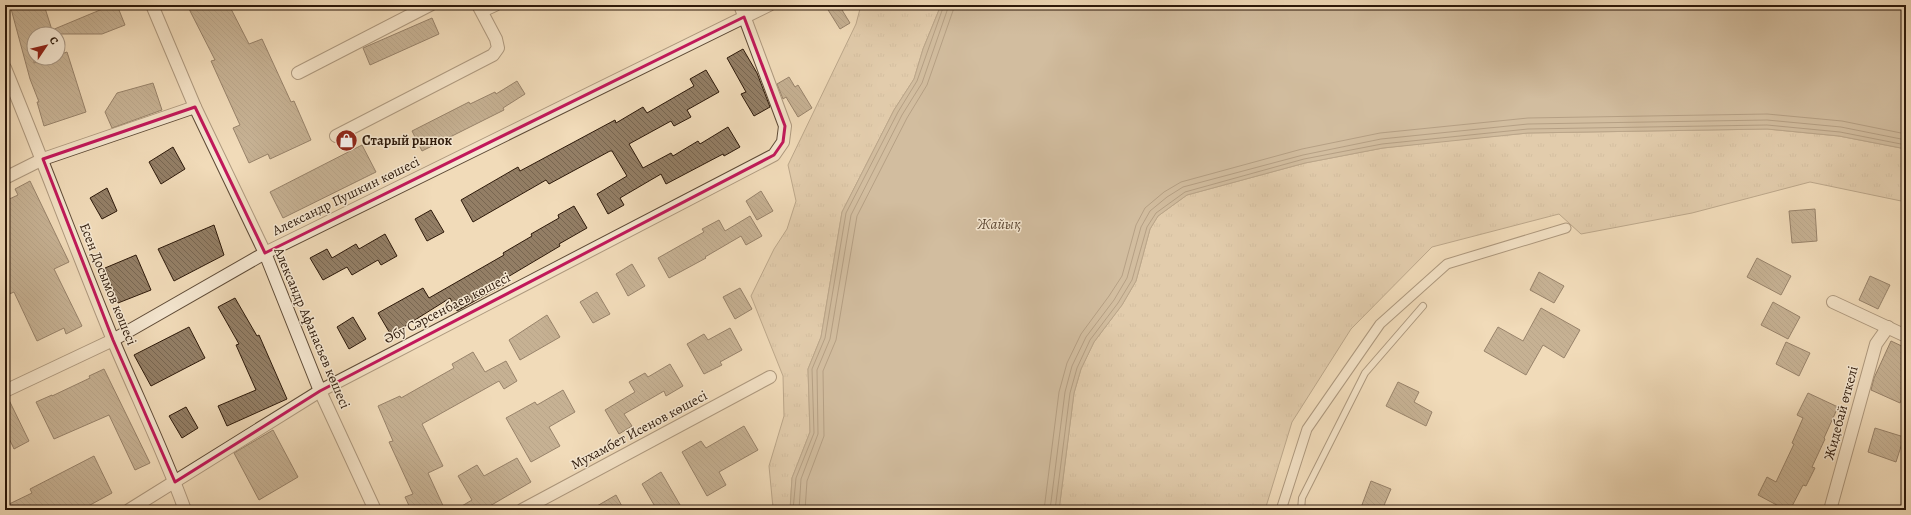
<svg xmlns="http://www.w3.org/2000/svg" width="1911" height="515" viewBox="0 0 1911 515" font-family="Alegreya,serif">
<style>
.grass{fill:url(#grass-tufts);stroke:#7e6a52}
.water{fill:#ae997e;stroke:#7a6650}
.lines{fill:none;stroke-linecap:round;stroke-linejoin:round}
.shore{stroke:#6e5944;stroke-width:1}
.building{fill:url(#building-back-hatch);stroke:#2d190a}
.service-casing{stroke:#5e4a36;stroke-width:8}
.pedestrian-casing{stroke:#5e4a36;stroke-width:11}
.minor-casing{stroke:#5e4a36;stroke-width:14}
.service{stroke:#f6e8d2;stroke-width:6}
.pedestrian{stroke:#f6e8d2;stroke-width:9}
.minor{stroke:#f6e8d2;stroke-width:12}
.marked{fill:none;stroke:#c2185b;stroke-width:3;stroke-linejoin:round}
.labels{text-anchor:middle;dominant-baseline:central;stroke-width:3;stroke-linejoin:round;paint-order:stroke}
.poi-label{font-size:14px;font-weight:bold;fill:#2d190a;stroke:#f6e8d2;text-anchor:start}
.street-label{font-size:14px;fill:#2d190a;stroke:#f6e8d2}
.water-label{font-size:15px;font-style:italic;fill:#614c38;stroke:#f6e8d2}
</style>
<defs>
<pattern id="grass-tufts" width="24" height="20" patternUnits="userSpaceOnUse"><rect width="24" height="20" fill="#d0ba9b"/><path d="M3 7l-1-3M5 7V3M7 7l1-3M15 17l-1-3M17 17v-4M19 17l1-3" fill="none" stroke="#b39f84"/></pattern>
<pattern id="building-back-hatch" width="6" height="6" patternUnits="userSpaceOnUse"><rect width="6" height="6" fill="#937e65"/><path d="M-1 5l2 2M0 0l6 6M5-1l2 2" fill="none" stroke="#786651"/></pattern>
</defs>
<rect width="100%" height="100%" fill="#f1dbb9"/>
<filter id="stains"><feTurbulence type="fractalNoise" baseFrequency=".005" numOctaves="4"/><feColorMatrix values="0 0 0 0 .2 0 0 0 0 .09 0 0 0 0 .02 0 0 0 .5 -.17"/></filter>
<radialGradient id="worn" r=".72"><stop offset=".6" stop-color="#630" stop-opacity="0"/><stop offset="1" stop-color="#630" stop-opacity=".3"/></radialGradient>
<g class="grass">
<path d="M861,5h80l-18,44 -9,30 -20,31 -52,102 -21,125 -13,32 2,63 -18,46 -2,32h-18l1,-2 -4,-42 15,-50 -1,-40 -32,-80 23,-47 13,-20 9,-28 -8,-36 68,-141z"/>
<path d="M1767,129l72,7 67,13v53l-96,-20 -118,31 -111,21 -22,-20 -127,33 -81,82 -59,93 -27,88h-206l15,-117 7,-24 13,-27 28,-37 14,-24 14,-52 8,-13 29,-21 118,-32 78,-15 61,-7 84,-8z"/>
</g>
<path class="water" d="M941,5h965v144l-67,-13 -72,-7 -239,4 -145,15 -78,15 -118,32 -29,21 -8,13 -14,52 -14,24 -28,37 -13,27 -7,24 -15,117h-269l2,-32 18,-46 -2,-63 13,-32 21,-125 52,-102 20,-31 9,-30z"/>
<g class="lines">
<g class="shore">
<path d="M793,510l3,-32 18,-45 -2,-64 13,-31 21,-125 52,-101 19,-31 27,-76"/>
<path d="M799,510l2,-31 17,-45 -1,-64 13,-31 21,-124 51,-100 20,-32 27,-78"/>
<path d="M805,510l2,-29 17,-45 -1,-65 13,-31 21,-124 50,-98 20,-33 28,-80"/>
<path d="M1044,510l15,-118 8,-29 14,-29 28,-38 13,-20 14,-51 9,-17 19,-16 17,-10 121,-33 78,-16 148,-15 239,-4 75,7 64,13"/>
<path d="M1050,510l15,-118 7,-26 14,-29 28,-37 13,-22 14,-51 9,-16 17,-14 16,-10 120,-32 78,-16 147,-15 239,-4 74,7 65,13"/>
<path d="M1055,510l15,-117 7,-25 13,-28 28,-37 14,-23 15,-53 9,-14 29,-21 119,-33 78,-15 146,-15 239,-4 73,7 66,13"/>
</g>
</g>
<g class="building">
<path d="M10,5h34l8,25 60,-25h5l8,20 -23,9h-68v29l16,-5h8v-3l9,-3 19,60 -42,14 -7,-24h2l-9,-23z"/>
<path d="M187,5h42l20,39 13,-5 29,63 3,-1 17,39 -41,19 -2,-5 -19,9 -16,-35 7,-3 -29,-64 4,-1z"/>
<path d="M825,5h14l11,18 -10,6z"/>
<path d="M432,18l7,16 -69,31 -7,-17z"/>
<path d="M743,49l14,24 13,34 -16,9 -13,-22 5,-2 -19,-34z"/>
<path d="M706,70l13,22 -32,18 4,7 -17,9 -3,-5 -42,23 14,24 28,-15 2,3 25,-15 2,3 28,-17 12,20 -16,9 -1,-2 -57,30 -5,-10 -41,24 4,7 -16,9 -11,-20 30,-18 -15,-25h-2l-61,33 -3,-4 -73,42 -12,-22 57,-33 2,4 95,-51 1,3 27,-16 4,6 47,-27 -4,-7z"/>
<path d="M789,77l6,10 3,-2 14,23 -14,9 -12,-20 -3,2 -6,-15z"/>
<path d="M517,81l8,13 -22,14 1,2 -82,41 -10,-20 57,-29 1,2 25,-12 1,2z"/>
<path d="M153,83l9,27 -50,18 -7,-16 12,-19z"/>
<path d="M362,145l14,27 -93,46 -13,-26z"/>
<path d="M173,147l12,22 -24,15 -12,-22z"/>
<path d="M30,181l39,81 -15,7 28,57 -16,8 -2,-6 -27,13 -23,-49 -9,4v-95l13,-6 -3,-6z"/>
<path d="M107,188l10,23 -15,8 -12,-21z"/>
<path d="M761,191l12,20 -16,9 -11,-19z"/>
<path d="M574,206l13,22 -28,16 1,2 -59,35 3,4 -17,9 -30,17 -7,-13 -59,37 -13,-22 45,-25 6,10 75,-43 -1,-2 29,-17 -1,-2 28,-16 -1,-3z"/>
<path d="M1815,209l2,32 -25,2 -3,-32z"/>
<path d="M431,210l13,22 -17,9 -12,-22z"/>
<path d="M750,216l12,20 -16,9 -5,-9 -36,21 1,1 -37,20 -11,-20 46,-26 -2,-3 17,-9 6,11z"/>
<path d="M214,225l10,30 -50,26 -16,-32z"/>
<path d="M385,234l12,22 -16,9 -3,-5 -26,15 -5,-8 -24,13 -13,-22 17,-9 5,9 24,-14 3,5z"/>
<path d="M136,255l15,35 -33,13 -13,-35z"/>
<path d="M1757,258l34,18 -10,19 -34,-18z"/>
<path d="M632,264l13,22 -17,10 -12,-22z"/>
<path d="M1539,272l25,14 -10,17 -24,-13z"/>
<path d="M1870,276l20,9 -12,24 -19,-9z"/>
<path d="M740,288l12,21 -17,10 -12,-22z"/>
<path d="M597,292l13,22 -17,9 -13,-21z"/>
<path d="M235,298l22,38 2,-1 28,64 -60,27 -9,-20 38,-16 -20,-45 3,-1 -21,-37z"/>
<path d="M1773,302l27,15 -12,22 -27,-14z"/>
<path d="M1541,308l39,22 -16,28 -21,-13 -17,30 -42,-24 14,-24 25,14z"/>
<path d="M547,315l13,22 -40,23 -11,-20z"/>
<path d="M353,317l13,22 -17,10 -12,-22z"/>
<path d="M189,327l16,31 -54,28 -17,-31z"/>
<path d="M730,328l12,22 -22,12 2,3 -18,9 -17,-30 17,-10 4,6z"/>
<path d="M1891,341l15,7v41l-6,14 -29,-13 3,-12z"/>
<path d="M1786,342l24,11 -11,23 -23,-12z"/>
<path d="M473,352l12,20 21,-11 11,20 -13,8 -5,-8 -77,43 21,42 -15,7 17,37h-34l-6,-13 8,-3 -24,-52 4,-1 -15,-35 22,-10 1,2 53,-30 -2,-4z"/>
<path d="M670,364l13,22 -17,10 -2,-5 -40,23 8,12 -13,8 -14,-24 30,-18 -6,-10 16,-9 3,4z"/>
<path d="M104,369l46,94 -15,7 -26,-55 -55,24 -18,-37 16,-7v1l38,-18 -1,-2z"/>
<path d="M1398,382l21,10 -5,10 18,10 -6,14 -40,-20z"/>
<path d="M563,390l12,22 -26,15 11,19 -29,16 -25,-44 29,-16 2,3z"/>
<path d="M1808,393l30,14 -14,31 1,1 -13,28 3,1 -9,18 -3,-1 -13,25h-4l-28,-15 9,-18 9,5 18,-38 -2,-1 11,-25 -6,-3z"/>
<path d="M5,398h3l21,43 -15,8 -9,-19z"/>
<path d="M186,407l12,21 -16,10 -13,-22z"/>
<path d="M744,426l14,24 -39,22 7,13 -19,11 -25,-44 19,-11 5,7z"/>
<path d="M1875,428l29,9 -8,25 -28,-10z"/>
<path d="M273,430l25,47 -39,23 -25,-47z"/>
<path d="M94,456l18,37 -31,17h-76v-4l27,-13 -2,-4z"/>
<path d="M517,458l14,24 -48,28h-28l17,-10 -14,-24 19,-11 7,11z"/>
<path d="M661,472l22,38h-26l-15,-26z"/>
<path d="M1371,481l20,8 -9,21h-22z"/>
<path d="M616,495l8,15h-34z"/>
</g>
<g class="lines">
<defs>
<path id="service" d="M1301,510l1,-12 63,-125 58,-67"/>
<path id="pedestrian" d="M1281,510l26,-81 73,-105 67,-60 119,-36"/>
<g id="minor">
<path d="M152,5l43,102 70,146 55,138 55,119"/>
<path d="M482,11l13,-6"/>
<path d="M5,68c37,90 71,182 108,272 24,57 51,112 72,170"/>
<path d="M298,73l132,-68"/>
<path d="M336,136l157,-81 5,-7 -2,-9 -18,-34"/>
<path d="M5,178l38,-19 152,-52"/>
<path d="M1833,302l73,34"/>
<path d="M5,391l108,-51 152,-87 504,-248"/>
<path d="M129,510l191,-119 454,-236 9,-13 2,-16 -45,-121"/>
<path d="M522,510l248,-133"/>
<path d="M1830,510l46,-166 12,-17"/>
</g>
</defs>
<use href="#service" class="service-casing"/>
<use href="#pedestrian" class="pedestrian-casing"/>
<use href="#minor" class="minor-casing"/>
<use href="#service" class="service"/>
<use href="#pedestrian" class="pedestrian"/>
<use href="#minor" class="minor"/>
</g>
<path d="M0 0H1911V515H0ZM744,17l41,109 -2,16 -9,13 -454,236 -145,91 -62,-142 -70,-181 152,-52 70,146z" fill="#f1dbb9" fill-opacity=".55" fill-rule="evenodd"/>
<path class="marked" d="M744,17l41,109 -2,16 -9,13 -454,236 -145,91 -62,-142 -70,-181 152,-52 70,146z"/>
<defs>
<symbol id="shop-disc" viewBox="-11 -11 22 22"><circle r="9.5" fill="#8f2418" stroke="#f6e8d2"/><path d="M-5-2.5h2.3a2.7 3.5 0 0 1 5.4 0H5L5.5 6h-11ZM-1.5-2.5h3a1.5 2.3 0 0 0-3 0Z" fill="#fff"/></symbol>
</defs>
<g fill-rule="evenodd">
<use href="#shop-disc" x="334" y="128" width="25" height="25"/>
</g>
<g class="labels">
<g class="poi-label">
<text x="362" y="140">Старый рынок</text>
</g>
<g class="street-label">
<text transform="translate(346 196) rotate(-26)">Александр Пушкин көшесі</text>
<text transform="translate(108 284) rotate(68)">Есен Досымов көшесі</text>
<text transform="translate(447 308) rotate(-27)">Әбу Сәрсенбаев көшесі</text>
<text transform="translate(312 328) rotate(67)">Александр Афанасьев көшесі</text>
<text transform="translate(1841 413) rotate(-75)">Жидебай өткелі</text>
<text transform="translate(639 430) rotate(-28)">Мухамбет Исенов көшесі</text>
</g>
<g class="water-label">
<text x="999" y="224">Жайық</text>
</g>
</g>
<rect width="1911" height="515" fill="none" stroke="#f1dbb9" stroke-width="20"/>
<rect x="6" y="6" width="1899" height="503" fill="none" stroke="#2d190a" stroke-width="2"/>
<rect x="10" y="10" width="1891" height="495" fill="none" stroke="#2d190a"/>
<g transform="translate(46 46) rotate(55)"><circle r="19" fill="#f6e8d2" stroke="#a69582"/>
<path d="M0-3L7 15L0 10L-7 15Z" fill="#8f2418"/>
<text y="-6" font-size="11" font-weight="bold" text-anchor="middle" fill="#2d190a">С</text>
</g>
<rect width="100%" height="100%" filter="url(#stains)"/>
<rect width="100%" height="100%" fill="url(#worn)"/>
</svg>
